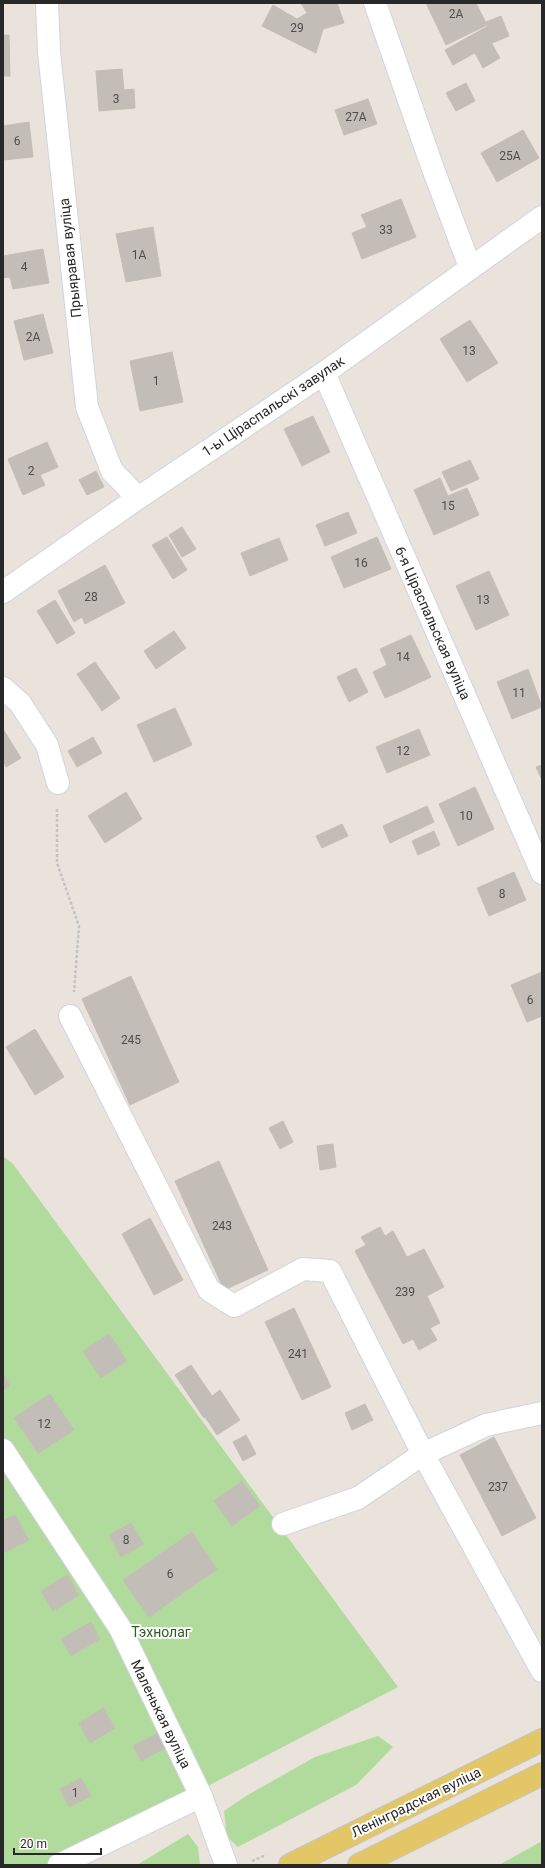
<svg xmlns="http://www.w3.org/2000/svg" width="545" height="1868" viewBox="0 0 545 1868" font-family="Roboto,sans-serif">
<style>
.green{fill:#b1db9c}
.building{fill:#c2bdb7;stroke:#c4bfb5}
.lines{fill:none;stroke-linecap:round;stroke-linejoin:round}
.minor-casing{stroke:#d1d3e0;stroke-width:24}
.major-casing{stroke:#c3c3c3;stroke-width:24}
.path{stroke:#c3c3c3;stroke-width:2.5;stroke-dasharray:3 2;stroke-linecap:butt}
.minor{stroke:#fff;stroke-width:22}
.major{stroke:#e3c767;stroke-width:22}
.labels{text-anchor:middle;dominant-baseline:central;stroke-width:4;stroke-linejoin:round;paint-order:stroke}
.number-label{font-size:12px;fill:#4e4d4c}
.street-label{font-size:14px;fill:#282828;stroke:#fff}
.park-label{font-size:14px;fill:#2c5e20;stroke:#fff}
</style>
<rect width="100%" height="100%" fill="#e9e3db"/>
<g class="green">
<path d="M3,1156l10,8 385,523 -342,178h-53z"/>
<path d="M378,1736l15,11 -37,38 -118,62 -11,-10 -3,-26 22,-15 69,-39z"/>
<path d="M188,1834l10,13 2,18h-63z"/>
<path d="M542,1841v24h-43z"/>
</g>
<g class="building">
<path d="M301,3h36l7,20 -21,6 -7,24 -54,-27 11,-21 24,14 10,-6z"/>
<path d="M426,3h50l11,22 -41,20z"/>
<path d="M501,16l8,20 -14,6 -9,-20z"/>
<path d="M497,21l8,15 -52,29 -8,-15z"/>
<path d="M3,35h6l1,41h-7z"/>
<path d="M492,44l8,14 -17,10 -8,-15z"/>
<path d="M122,69l2,21 10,-1 1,19 -36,3 -3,-40z"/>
<path d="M466,83l9,18 -19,10 -10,-18z"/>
<path d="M368,99l9,25 -33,11 -9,-25z"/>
<path d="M29,122l4,35 -30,3v-34z"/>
<path d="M523,130l16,28 -42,24 -16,-29z"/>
<path d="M401,199l15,38 -54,22 -10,-26 15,-6 -6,-12z"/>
<path d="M153,227l8,49 -35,6 -10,-48z"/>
<path d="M43,249l6,34 -36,6 -3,-12 -7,1v-22z"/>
<path d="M43,314l10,39 -29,7 -10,-39z"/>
<path d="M470,320l28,43 -31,19 -27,-43z"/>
<path d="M172,352l11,50 -43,9 -10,-50z"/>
<path d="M313,416l17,36 -28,14 -18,-37z"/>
<path d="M47,442l11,25 -18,8 5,10 -22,10 -15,-36z"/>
<path d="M470,460l9,19 -28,12 -9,-19z"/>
<path d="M96,471l8,16 -17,8 -8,-15z"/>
<path d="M440,478l8,18 19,-8 12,27 -45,20 -20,-45z"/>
<path d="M348,512l9,21 -32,13 -9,-21z"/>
<path d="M182,527l14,22 -14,8 -13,-22z"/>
<path d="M167,537l20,33 -14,9 -21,-34z"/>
<path d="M377,537l14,32 -47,19 -13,-31z"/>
<path d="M279,538l9,22 -38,16 -9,-23z"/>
<path d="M105,565l20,38 -40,21 -3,-7 -8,5 -16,-31z"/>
<path d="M489,571l20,44 -33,15 -20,-44z"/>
<path d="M55,600l20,33 -18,11 -20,-33z"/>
<path d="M174,631l12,17 -30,21 -12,-18z"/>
<path d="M411,635l20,42 -32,15 -19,-43z"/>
<path d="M95,662l25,36 -18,13 -25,-37z"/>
<path d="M387,665l12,27 -14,6 -12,-26z"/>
<path d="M356,668l12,24 -19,10 -12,-25z"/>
<path d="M528,669l14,38 -30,12 -15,-37z"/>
<path d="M175,708l17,37 -38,17 -17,-37z"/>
<path d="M3,729l18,29 -15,9 -3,-6z"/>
<path d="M419,729l11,26 -43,18 -11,-26z"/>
<path d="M93,737l9,16 -25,14 -9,-16z"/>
<path d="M542,765v15l-6,-13z"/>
<path d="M475,787l19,42 -36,17 -19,-42z"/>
<path d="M126,792l16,27 -37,24 -17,-27z"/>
<path d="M427,806l7,16 -44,21 -7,-17z"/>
<path d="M342,824l6,12 -26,12 -6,-12z"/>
<path d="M434,831l6,14 -22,10 -6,-14z"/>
<path d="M514,872l12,28 -37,16 -12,-28z"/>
<path d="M542,972v44l-15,6 -16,-37z"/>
<path d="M131,976l48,106 -49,23 -48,-106z"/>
<path d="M35,1029l29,48 -29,18 -29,-48z"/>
<path d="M283,1121l10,21 -13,7 -11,-21z"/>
<path d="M333,1144l3,23 -16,3 -3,-24z"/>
<path d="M219,1161l49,109 -44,20 -49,-109z"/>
<path d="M150,1218l33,62 -29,15 -32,-61z"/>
<path d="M380,1227l5,9 8,-5 14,26 17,-8 20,38 -17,9 13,27 -10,5 7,12 -18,10 -6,-11 -10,5 -48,-93 11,-6 -5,-8z"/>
<path d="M294,1308l37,79 -29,13 -37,-78z"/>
<path d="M109,1334l18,27 -26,17 -18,-27z"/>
<path d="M191,1365l21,31 8,-6 20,30 -23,15 -12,-18 -1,1 -29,-43z"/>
<path d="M3,1374l7,12 -7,4z"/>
<path d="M50,1394l24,36 -36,23 -24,-35z"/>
<path d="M365,1404l8,16 -21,10 -7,-17z"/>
<path d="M246,1435l10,19 -13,7 -10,-19z"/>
<path d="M494,1437l42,81 -34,18 -42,-81z"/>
<path d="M242,1481l18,25 -28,20 -18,-25z"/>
<path d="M15,1515l14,25 -26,13v-32z"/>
<path d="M131,1523l13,21 -23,13 -12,-22z"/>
<path d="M192,1532l25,37 -68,48 -26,-37z"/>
<path d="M67,1575l12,20 -26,16 -12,-20z"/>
<path d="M91,1622l9,17 -29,17 -10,-17z"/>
<path d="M103,1708l12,20 -25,15 -11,-20z"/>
<path d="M160,1732l7,15 -26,14 -8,-15z"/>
<path d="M81,1778l10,18 -22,11 -9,-18z"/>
</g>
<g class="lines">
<defs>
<g id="minor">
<path d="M47,3l2,49 38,355 25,64 26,27"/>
<path d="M375,3l57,163 38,101"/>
<path d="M324,373l218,500"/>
<path d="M3,592l135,-94 186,-125 218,-156"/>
<path d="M3,688l17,15 27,42 11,38"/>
<path d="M70,1016l139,274 25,16 69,-37 27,2 93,183 119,217"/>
<path d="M3,1450l117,178 81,168 25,69"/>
<path d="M283,1524l75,-26 65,-44 63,-29 56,-12"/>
<path d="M59,1865l142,-69"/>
</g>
<g id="major">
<path d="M290,1865l252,-125"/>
<path d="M359,1865l183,-91"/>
</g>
</defs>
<use href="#minor" class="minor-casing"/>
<use href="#major" class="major-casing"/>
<g class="path">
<path d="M57,809v54l22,63 -5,66"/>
<path d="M252,1861l14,-6"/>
</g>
<use href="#minor" class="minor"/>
<use href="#major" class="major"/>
</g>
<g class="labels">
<g class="number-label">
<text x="456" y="14">2А</text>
<text x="297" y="28">29</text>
<text x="116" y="99">3</text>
<text x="356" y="117">27А</text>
<text x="17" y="141">6</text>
<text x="510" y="156">25А</text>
<text x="386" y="230">33</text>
<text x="139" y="255">1А</text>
<text x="24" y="267">4</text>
<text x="33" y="337">2А</text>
<text x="469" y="351">13</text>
<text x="156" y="381">1</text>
<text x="31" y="471">2</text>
<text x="448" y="506">15</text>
<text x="361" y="563">16</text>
<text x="91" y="597">28</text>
<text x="483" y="600">13</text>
<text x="403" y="657">14</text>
<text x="519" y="693">11</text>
<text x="403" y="751">12</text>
<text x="466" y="816">10</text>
<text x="502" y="894">8</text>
<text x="530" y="1000">6</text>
<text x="131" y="1040">245</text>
<text x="222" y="1226">243</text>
<text x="405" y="1292">239</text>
<text x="298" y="1354">241</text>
<text x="44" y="1424">12</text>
<text x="498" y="1487">237</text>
<text x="126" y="1540">8</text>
<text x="170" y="1574">6</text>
<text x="75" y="1793">1</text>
</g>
<g class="street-label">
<text transform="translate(70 258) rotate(-96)">Прыяравая вуліца</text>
<text transform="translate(273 406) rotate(-34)">1-ы Ціраспальскі завулак</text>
<text transform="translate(433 623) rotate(66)">6-я Ціраспальская вуліца</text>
<text transform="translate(161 1714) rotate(64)">Маленькая вуліца</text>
<text transform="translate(416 1802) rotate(-26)">Ленінградская вуліца</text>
</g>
<g class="park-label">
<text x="161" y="1632">Тэхнолаг</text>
</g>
</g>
<rect width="545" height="1868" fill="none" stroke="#282828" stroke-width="8"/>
<path d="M14 1848v6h87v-6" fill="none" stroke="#282828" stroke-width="2"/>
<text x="20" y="1848" font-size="12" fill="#282828" stroke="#ffffff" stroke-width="3" paint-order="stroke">20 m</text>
</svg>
